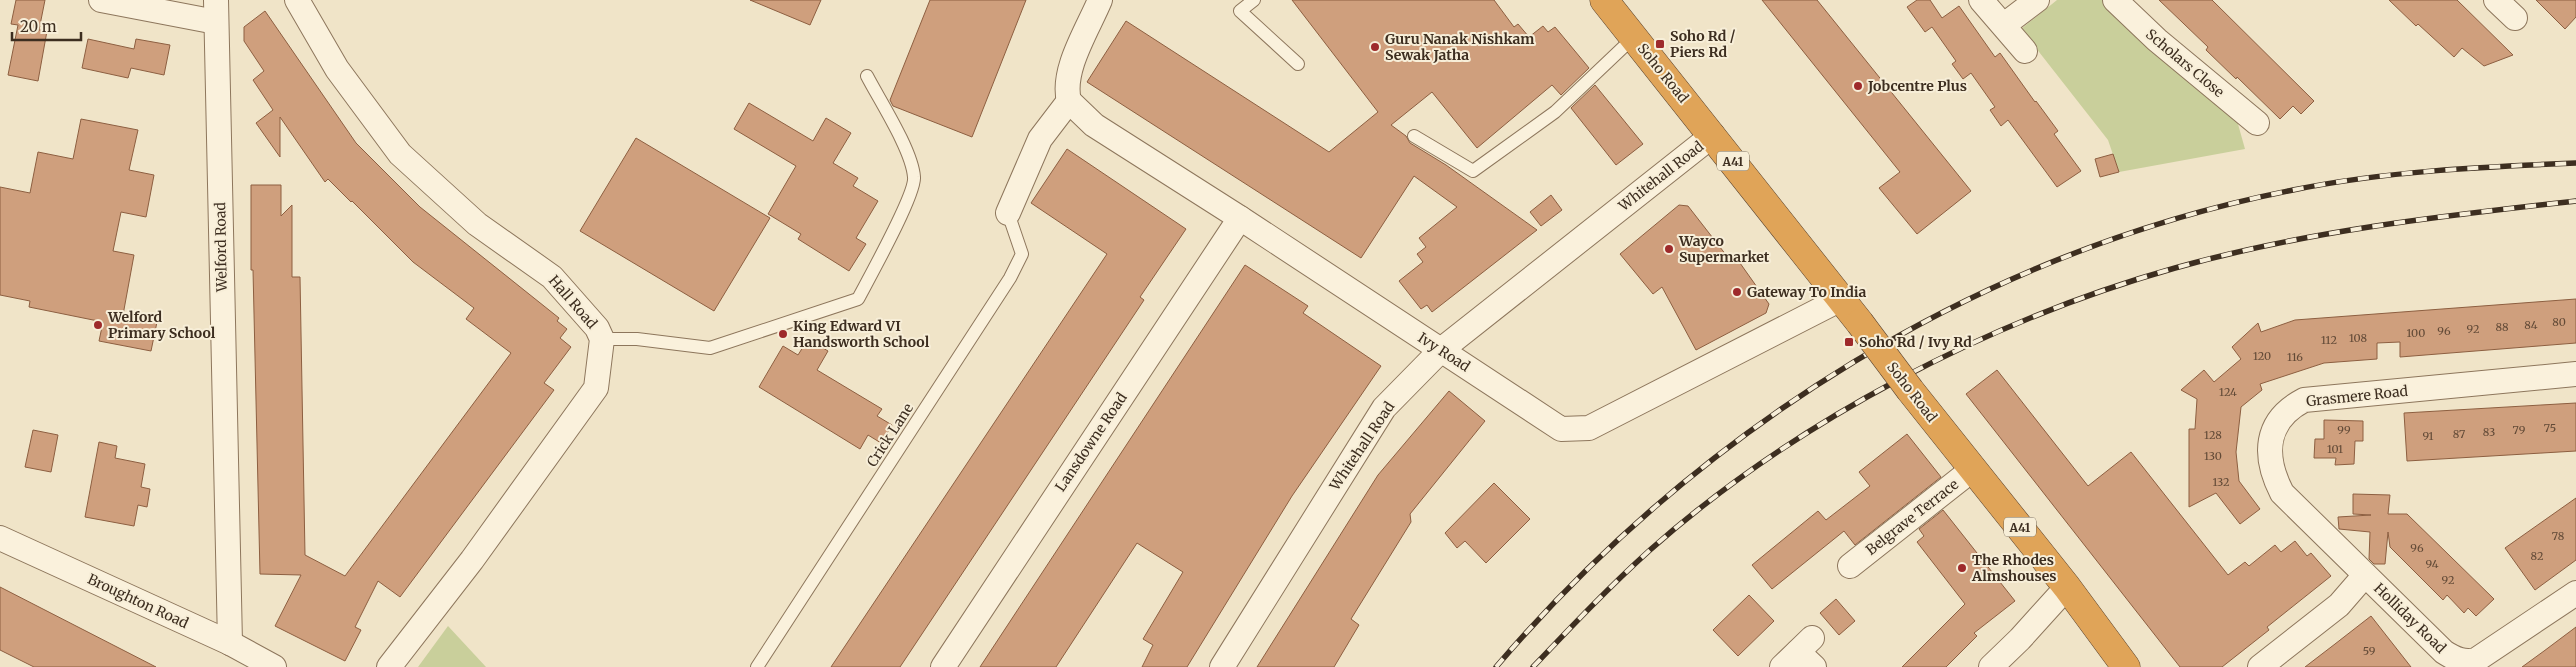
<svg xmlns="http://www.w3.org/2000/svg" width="2576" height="667" viewBox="0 0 2576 667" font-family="Merriweather,serif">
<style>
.green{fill:#c9cf9b}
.building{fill:#cf9f7d;stroke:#8d5f41}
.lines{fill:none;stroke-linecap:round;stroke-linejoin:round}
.lane-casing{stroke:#8d765c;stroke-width:14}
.street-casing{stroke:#8d765c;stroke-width:26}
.highway-casing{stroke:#5b4430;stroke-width:29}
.lane{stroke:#faf1dc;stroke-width:12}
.street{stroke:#faf1dc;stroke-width:24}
.highway{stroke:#e0a458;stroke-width:28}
.rail-casing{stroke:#3d2e20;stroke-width:5.5}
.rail{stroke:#f7eed8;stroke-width:4;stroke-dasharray:11;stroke-linecap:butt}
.highway-bridge-casing{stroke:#5b4430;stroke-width:29;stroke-linecap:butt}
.highway-bridge{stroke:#e0a458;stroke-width:28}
.poi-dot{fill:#9e2a2b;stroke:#f7eed8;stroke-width:2}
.labels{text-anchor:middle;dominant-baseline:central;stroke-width:4;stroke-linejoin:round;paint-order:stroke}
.number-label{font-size:11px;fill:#624a37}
.shield{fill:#f7eed8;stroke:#756857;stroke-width:1}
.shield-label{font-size:12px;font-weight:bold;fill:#3d2e20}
.poi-label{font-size:14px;font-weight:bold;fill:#3d2e20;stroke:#f7eed8;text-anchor:start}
.street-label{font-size:14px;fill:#3d2e20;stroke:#f7eed8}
</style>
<rect width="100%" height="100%" fill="#f0e4c8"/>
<g class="green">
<path d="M2057,0h48l131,117 9,32 -126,23 -11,-32 -87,-111z"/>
<path d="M448,626l38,41h-68z"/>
</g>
<g class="building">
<path d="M16,0h29l-6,30 8,1 -9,50 -30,-6 10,-50 -7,-1z"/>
<path d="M750,0h71l-11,25z"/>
<path d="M930,0h96l-54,137 -79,-31 -3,-6z"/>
<path d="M1292,0h202l20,27 4,-3 11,13 14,-11 5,6 7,-5 34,41 -28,27 -9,-10 -75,63 -45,-56 -41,33 15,11 4,7 36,22 91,65 -105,82 -5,-7 -6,4 -22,-28 24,-19 -6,-8 9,-7 -7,-9 38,-31 -43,-31 -53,82 -274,-176 39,-61 203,131 49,-40z"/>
<path d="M1762,0h55l154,191 -54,43 -38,-46 21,-16z"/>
<path d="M1917,0h13l12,18 17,-12 36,51 5,-4 35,49 1,-1 22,30 -4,3 27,37 -24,16 -49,-67 -7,6 -11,-16 5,-3 -24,-34 -8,6 -11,-15 4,-3 -24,-34 -7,5 -18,-25z"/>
<path d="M2159,0h53l102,101 -13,13 -8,-8 -13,13 -43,-42 -1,2 -30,-29 2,-3z"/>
<path d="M2389,0h68l56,55 -29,11 -22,-18 -8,9 -36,-33 -2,2z"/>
<path d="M2536,0h40v17l-11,12z"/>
<path d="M265,11l91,132 64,64 139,111 -2,3 10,8 -7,9 11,9 -27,36 10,7 -154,207 -22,-16 -23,46 6,3 -16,31 -70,-35 26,-51 -41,-1 -7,-304h-2v-85h30v31l11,-11v72h8l5,278 40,21 166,-223 -45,-34 8,-11 -61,-46 -61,-61 -1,1 -23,-23 -3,3 -45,-65v40l-24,-34 17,-13 -20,-30 11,-9 -20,-30v-14z"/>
<path d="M88,39l46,10 2,-10 34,6 -6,30 -33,-7 -3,10 -46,-10z"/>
<path d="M1595,85l48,59 -27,21 -45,-57z"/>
<path d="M749,103l64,38 13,-23 25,15 -18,30 25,15 -5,8 25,15 -22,37 10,6 -17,27 -51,-32 3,-5 -33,-20 28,-48 -62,-37z"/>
<path d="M81,119l57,11 -9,40 25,5 -8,42 -25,-5 -8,39 21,4 -11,60 34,7 -6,29 -52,-10 4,-19 -74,-15 1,-6 -30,-6v-108l30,6 8,-41 35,7z"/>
<path d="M636,138l134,80 -56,93 -134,-80z"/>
<path d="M1067,149l119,80 -46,68 4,3 -244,367h-69l276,-413 -76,-51z"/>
<path d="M2113,154l6,18 -19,5 -5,-18z"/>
<path d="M1551,195l11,15 -21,16 -11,-14z"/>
<path d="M1679,205l9,1 42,54 5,-4 34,48 -3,9 -70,37 -34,-63 -9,7 -33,-40z"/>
<path d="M1245,265l63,41 -5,7 78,53 -89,130 -105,171h-45l11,-22 -10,-6 40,-67 -46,-29 -81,124h-76z"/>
<path d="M2576,299v44l-176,14v-15l-23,1v16l-53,4 -64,21 2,6 -21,17 -5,45 3,29 21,28 -20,15 -24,-31 -27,14v-78h6l2,-30 -16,-9 23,-20 10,12 27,-23 -9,-12 26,-24 3,9 34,-12z"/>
<path d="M808,339l20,12 -11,19 65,39 -5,7 15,9 -11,18 -13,-8 -8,14 -101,-62 24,-41 15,9z"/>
<path d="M1997,370l91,116 43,-34 97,123 17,-13 4,4 26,-21 6,7 14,-11 12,15 4,-3 20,23 -64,51 2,3 -47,37h-42l-214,-273z"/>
<path d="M1449,391l36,30 -75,93 1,8 -60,97 8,6 -25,42h-77l121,-192z"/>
<path d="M2576,403v48l-169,10 -3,-48z"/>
<path d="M2324,420l39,1v20h-8l-1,23 -19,1 1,-7h-22l1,-19h9z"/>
<path d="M33,430l25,5 -7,37 -26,-5z"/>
<path d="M1907,434l34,43 -86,68 -11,-14 -72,58 -20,-24 66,-54 8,9 44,-34 -11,-14z"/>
<path d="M99,442l18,4 -2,12 30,6 -4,23 9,2 -3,18 -9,-2 -4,21 -49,-9z"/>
<path d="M1494,483l36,36 -44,44 -21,-22 -8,7 -12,-15z"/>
<path d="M2353,494l37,1 -2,19h19l87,85 -18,17 -8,-8 -4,5 -17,-18 -4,5 -53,-53 -2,-15 -3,32h-11l-5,-5 1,-27 -31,-3 -1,-12 33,-2 -18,-1z"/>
<path d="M2576,498v62l-41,30 -30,-42z"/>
<path d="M1943,510l72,91 -41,32 3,3 -31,31h-44l63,-63 -48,-62 7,-6 -5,-7z"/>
<path d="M0,587l156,80h-122l-34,-17z"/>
<path d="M1749,595l25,26 -36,35 -25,-26z"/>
<path d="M1836,599l19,22 -16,14 -19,-22z"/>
<path d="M2371,616l40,51h-106l30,-23z"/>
<path d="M2576,627v40h-54l22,-16z"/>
</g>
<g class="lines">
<defs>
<g id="lane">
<path d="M1254,0l-14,11 58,53"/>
<path d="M1414,136l59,35 82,-59 79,-75"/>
<path d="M602,339h35l73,9 148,-49c11,-21 58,-105 56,-122 -2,-27 -34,-76 -47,-101"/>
<path d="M757,667l253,-389 12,-24 -14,-41"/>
</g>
<g id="street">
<path d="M101,0l115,22"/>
<path d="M216,0l14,643"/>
<path d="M297,0l40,69 63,85 77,70 75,53 45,51 5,11 -6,49 -124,172 -83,107"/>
<path d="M1981,0l44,51"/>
<path d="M2115,0l42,40 100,83"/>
<path d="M2496,0l19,18"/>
<path d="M2004,25l33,-25"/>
<path d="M1069,101l25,24 146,93 321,211 28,-1 252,-129"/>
<path d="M1069,101c-8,-31 19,-72 31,-101"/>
<path d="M1008,213l32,-74 29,-38"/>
<path d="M2576,374l-272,26c-40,21 -41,56 -22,93l162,159c11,7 20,11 32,8l100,-67"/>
<path d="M0,538l230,105 44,24"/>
<path d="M1850,566l123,-97"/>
<path d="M1798,652l16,15"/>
<path d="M943,667l297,-449"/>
<path d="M1222,667l162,-259 57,-58 272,-215"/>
<path d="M1782,667l30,-29"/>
<path d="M1991,667l29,-28 47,-52"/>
<path d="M2260,667l79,-62 26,-30"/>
</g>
<g id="highway">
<path d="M1604,0l256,323"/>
<path d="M1910,390l157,197 59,80"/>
</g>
</defs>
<use href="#lane" class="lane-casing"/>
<use href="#street" class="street-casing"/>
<use href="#highway" class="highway-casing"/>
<use href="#lane" class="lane"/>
<use href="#street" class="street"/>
<use href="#highway" class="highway"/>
<defs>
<g id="rail">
<path d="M1496,667c205,-240 486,-416 797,-477 93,-19 188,-23 283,-27"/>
<path d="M1533,667c38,-40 76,-80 117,-117 144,-128 340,-230 525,-282 131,-37 267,-52 401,-67"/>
</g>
</defs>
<use href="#rail" class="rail-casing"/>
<use href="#rail" class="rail"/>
<defs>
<path id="highway-bridge" d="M1860,323l50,67"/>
</defs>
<use href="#highway-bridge" class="highway-bridge-casing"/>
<use href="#highway-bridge" class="highway-bridge"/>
</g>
<g class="poi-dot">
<rect x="1655" y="39" width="10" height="10" rx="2.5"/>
<circle cx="1375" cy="47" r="5"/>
<circle cx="1858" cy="86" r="5"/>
<circle cx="1669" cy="249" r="5"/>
<circle cx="1737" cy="292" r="5"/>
<circle cx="98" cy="325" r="5"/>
<circle cx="783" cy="334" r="5"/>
<rect x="1844" y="337" width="10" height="10" rx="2.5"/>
<circle cx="1962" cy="568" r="5"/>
</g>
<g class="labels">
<g class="number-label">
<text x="2559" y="322">80</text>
<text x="2531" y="325">84</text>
<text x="2502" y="327">88</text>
<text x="2473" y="329">92</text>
<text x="2444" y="331">96</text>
<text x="2416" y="333">100</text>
<text x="2358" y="338">108</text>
<text x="2329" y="340">112</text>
<text x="2262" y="356">120</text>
<text x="2295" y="357">116</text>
<text x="2228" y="392">124</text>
<text x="2550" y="428">75</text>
<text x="2344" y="430">99</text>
<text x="2519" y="430">79</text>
<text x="2489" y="432">83</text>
<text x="2459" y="434">87</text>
<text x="2213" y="435">128</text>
<text x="2428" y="436">91</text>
<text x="2335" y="449">101</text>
<text x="2213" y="456">130</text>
<text x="2221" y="482">132</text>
<text x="2558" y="536">78</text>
<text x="2417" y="548">96</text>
<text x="2537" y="556">82</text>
<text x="2432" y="564">94</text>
<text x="2448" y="580">92</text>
<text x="2369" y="651">59</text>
</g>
<g class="shield">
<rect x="1717" y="151.5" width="32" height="19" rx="4"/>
<rect x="2004" y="517.5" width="32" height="19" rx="4"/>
</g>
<g class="shield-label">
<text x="1733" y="161">A41</text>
<text x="2020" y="527">A41</text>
</g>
<g class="poi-label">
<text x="1670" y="36">Soho Rd /<tspan x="1670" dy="16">Piers Rd</tspan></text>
<text x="1385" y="39">Guru Nanak Nishkam<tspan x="1385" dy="16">Sewak Jatha</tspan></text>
<text x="1868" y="86">Jobcentre Plus</text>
<text x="1679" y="241">Wayco<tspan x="1679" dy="16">Supermarket</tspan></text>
<text x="1747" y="292">Gateway To India</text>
<text x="108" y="317">Welford<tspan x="108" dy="16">Primary School</tspan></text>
<text x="793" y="326">King Edward VI<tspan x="793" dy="16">Handsworth School</tspan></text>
<text x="1859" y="342">Soho Rd / Ivy Rd</text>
<text x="1972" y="560">The Rhodes<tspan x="1972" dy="16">Almshouses</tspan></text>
</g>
<g class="street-label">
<text transform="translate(2185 63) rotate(40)">Scholars Close</text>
<text transform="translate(1663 73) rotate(51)">Soho Road</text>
<text transform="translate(1661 176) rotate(-38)">Whitehall Road</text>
<text transform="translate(221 247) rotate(-91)">Welford Road</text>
<text transform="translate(573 302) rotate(49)">Hall Road</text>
<text transform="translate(1444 352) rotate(33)">Ivy Road</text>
<text transform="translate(1912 392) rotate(52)">Soho Road</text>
<text transform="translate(2357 396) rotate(-6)">Grasmere Road</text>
<text transform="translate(890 435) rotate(-57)">Crick Lane</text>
<text transform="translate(1091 442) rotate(-56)">Lansdowne Road</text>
<text transform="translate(1362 446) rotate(-56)">Whitehall Road</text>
<text transform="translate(1912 517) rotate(-38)">Belgrave Terrace</text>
<text transform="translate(138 601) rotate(25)">Broughton Road</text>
<text transform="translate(2410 618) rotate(44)">Holliday Road</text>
</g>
</g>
<path d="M12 32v8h69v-8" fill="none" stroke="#3d2e20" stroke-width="2.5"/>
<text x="20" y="32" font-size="15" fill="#3d2e20" stroke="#f7eed8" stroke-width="4" paint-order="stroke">20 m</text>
</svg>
